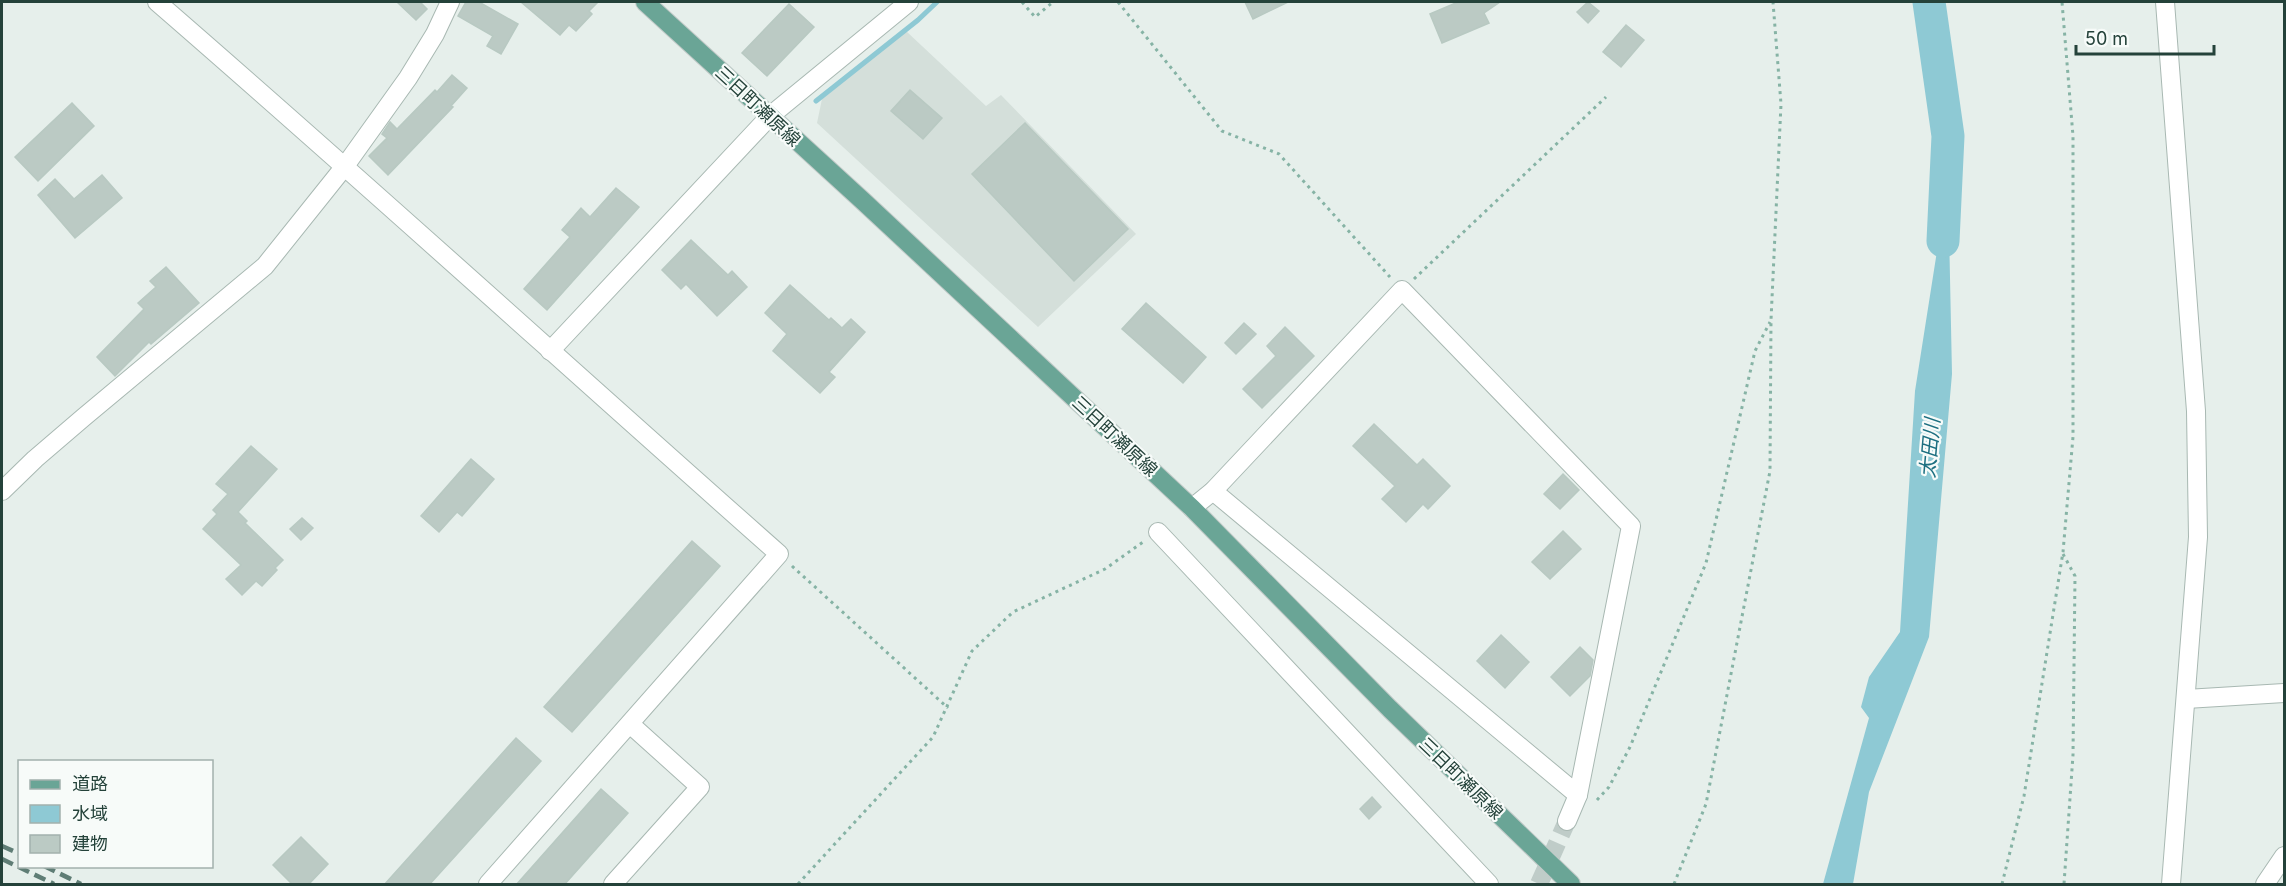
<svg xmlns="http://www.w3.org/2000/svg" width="2286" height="886" viewBox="0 0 2286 886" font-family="Inter,'Noto Sans JP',sans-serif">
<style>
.built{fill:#d4dfda}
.water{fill:#8ec9d4}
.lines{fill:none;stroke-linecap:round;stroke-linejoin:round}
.stream{stroke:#8ec9d4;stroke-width:5}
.river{stroke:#8ec9d4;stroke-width:33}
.building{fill:#bbcac4;stroke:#b8c9c2;stroke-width:1.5}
.minor-tunnel{stroke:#bfccc8;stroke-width:18;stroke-dasharray:18 9;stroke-linecap:butt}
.minor-casing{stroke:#a8b8b2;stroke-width:20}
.major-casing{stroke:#c2cac8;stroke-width:20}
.path{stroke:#86b3a5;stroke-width:3;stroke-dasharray:3 4.5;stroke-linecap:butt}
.minor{stroke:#fff;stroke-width:18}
.major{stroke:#6aa596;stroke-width:18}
.rail{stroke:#5f7d75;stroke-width:4.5;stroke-dasharray:12 6;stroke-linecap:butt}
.labels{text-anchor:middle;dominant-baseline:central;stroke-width:4.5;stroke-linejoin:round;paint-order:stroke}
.street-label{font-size:18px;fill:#24423a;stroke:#f7fbf9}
.water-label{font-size:20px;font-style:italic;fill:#1c6f80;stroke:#f7fbf9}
</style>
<rect width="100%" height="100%" fill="#e6efeb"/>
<path class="built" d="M906,31l80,75 15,-11 135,139 -98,93 -221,-204 5,-24z"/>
<path class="water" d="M1948,181l4,193 -23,263 -60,155 -16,92h-30l46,-166 -8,-11 8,-30 31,-45 15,-241z"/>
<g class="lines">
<path class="stream" d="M816,101l102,-81 19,-18"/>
<path class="river" d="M1929,2l19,134 -5,105"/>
</g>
<g class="building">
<path d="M397,2h23l7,7 -11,11z"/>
<path d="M466,2h13l39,22 -17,30 -14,-8 6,-10 -35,-20z"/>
<path d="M521,2h77l-9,9 3,3 -16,17 -7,-6 -9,10z"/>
<path d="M1245,2h43l-35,17z"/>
<path d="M1458,2h42l-16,11 5,10 -47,20 -12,-29z"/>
<path d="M1588,2l11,9 -11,12 -11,-11z"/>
<path d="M789,4l25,23 -47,49 -25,-23z"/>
<path d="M1626,25l18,15 -23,27 -18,-15z"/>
<path d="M452,75l15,13 -16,18 2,1 -65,68 -19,-19 18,-18 -5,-4 8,-12 7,7 38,-39 2,2z"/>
<path d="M910,90l32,28 -19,21 -32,-28z"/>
<path d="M72,103l22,23 -56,55 -23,-24z"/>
<path d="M1025,123l103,106 -54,52 -102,-107z"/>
<path d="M102,175l20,23 -47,40 -37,-43 17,-16 19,20z"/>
<path d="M616,188l23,19 -92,103 -23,-21 46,-52 -8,-7 19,-22 9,9z"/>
<path d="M691,240l37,35 4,-4 15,16 -30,29 -31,-32 -5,5 -19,-19z"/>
<path d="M166,267l33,36 -48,41 -2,-2 -34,34 -18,-19 47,-48 -6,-6 18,-16 -6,-6z"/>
<path d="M790,285l39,35 2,-2 11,10 9,-9 14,13 -36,40 6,5 -15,16 -47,-42 14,-17 -22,-21z"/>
<path d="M1146,303l60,54 -23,26 -61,-54z"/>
<path d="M1244,323l12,11 -20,20 -11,-11z"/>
<path d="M1285,327l29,29 -52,52 -19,-19 33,-33 -9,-10z"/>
<path d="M1374,424l43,41 6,-6 27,27 -22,23 -5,-5 -17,18 -24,-23 13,-13 -42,-40z"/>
<path d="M251,446l26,23 -39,43 9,9 -2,2 38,37 -8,8 2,2 -15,16 -6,-5 -14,14 -16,-16 15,-14 -38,-36 14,-15 -4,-4 15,-16 -12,-10z"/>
<path d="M471,459l23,20 -32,37 -5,-4 -18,20 -18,-16z"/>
<path d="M1563,474l16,16 -19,19 -16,-15z"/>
<path d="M302,518l11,10 -12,12 -11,-11z"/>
<path d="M1563,531l18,18 -31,30 -18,-17z"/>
<path d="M692,541l28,25 -148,166 -28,-25z"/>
<path d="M1501,635l28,27 -24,26 -28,-27z"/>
<path d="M1580,647l13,13 -3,16 -20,20 -19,-19z"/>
<path d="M516,738l25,23 -112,124h-45z"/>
<path d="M601,789l27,24 -64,72h-48z"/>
<path d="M1372,797l9,10 -12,12 -9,-10z"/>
<path d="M301,837l27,27 -20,21h-15l-20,-20z"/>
</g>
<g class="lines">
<path class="minor-tunnel" d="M1539,884l28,-63"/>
<defs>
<g id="minor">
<path d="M157,2c209,181 414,368 622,552l-291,330"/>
<path d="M2165,2l31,409 2,126 -27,347"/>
<path d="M550,351l220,-235 139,-114"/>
<path d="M2,491l33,-32 49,-42 181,-151 80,-100 63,-88 27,-44 15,-32"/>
<path d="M1213,491l365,304"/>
<path d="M1192,508l21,-17 189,-201 229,236 -53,269 -11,26"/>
<path d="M1158,532l331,352"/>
<path d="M2186,699l98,-6"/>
<path d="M613,884l87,-97 -70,-63"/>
<path d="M2265,884l19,-28"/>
</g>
<path id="major" d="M645,2l218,199 329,307 198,201 181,175"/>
</defs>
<use href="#minor" class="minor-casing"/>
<use href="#major" class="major-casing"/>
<g class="path">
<path d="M1022,2l13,15 18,-15"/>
<path d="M1118,2l104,129 57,23 111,123"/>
<path d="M1414,279l192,-182"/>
<path d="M2063,554l12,22 -2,179 -9,129"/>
<path d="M792,566l156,142"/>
<path d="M1597,800l12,-13 21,-40 76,-184 49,-212 15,-29"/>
<path d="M798,884l135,-147 39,-86 41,-39 92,-43 38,-27"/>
<path d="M1674,884l32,-80 64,-333 1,-151 10,-216 -8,-102"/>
<path d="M2002,884l22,-88 39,-244 10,-115v-301l-11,-134"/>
</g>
<use href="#minor" class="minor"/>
<use href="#major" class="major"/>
<g class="rail">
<path d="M2,846l18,8"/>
<path d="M2,859l52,25"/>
<path d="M44,866l37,18"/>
</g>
</g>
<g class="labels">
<g class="street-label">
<text transform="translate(758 106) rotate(43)">三日町瀬原線</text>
<text transform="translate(1115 436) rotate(43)">三日町瀬原線</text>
<text transform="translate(1461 778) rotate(44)">三日町瀬原線</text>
</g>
<g class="water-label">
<text transform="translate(1930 448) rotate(-85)">太田川</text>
</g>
</g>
<rect width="2286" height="886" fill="none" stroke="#24423a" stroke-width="6"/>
<rect x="18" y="760" width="195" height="108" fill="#f7fbf9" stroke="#a3b1ad" stroke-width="1.5"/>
<rect x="30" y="780" width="30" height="9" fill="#6aa596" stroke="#a3b1ad" stroke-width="1.5"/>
<text x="72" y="790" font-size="18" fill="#24423a">道路</text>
<rect x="30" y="805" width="30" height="18" fill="#8ec9d4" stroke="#a3b1ad" stroke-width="1.5"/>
<text x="72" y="820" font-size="18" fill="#24423a">水域</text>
<rect x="30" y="835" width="30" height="18" fill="#bbcac4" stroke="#a3b1ad" stroke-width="1.5"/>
<text x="72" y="850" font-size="18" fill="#24423a">建物</text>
<path d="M2076 45v9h138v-9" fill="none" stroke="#24423a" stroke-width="3"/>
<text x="2085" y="45" font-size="18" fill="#24423a" stroke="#f7fbf9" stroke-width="4.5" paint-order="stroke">50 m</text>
</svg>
